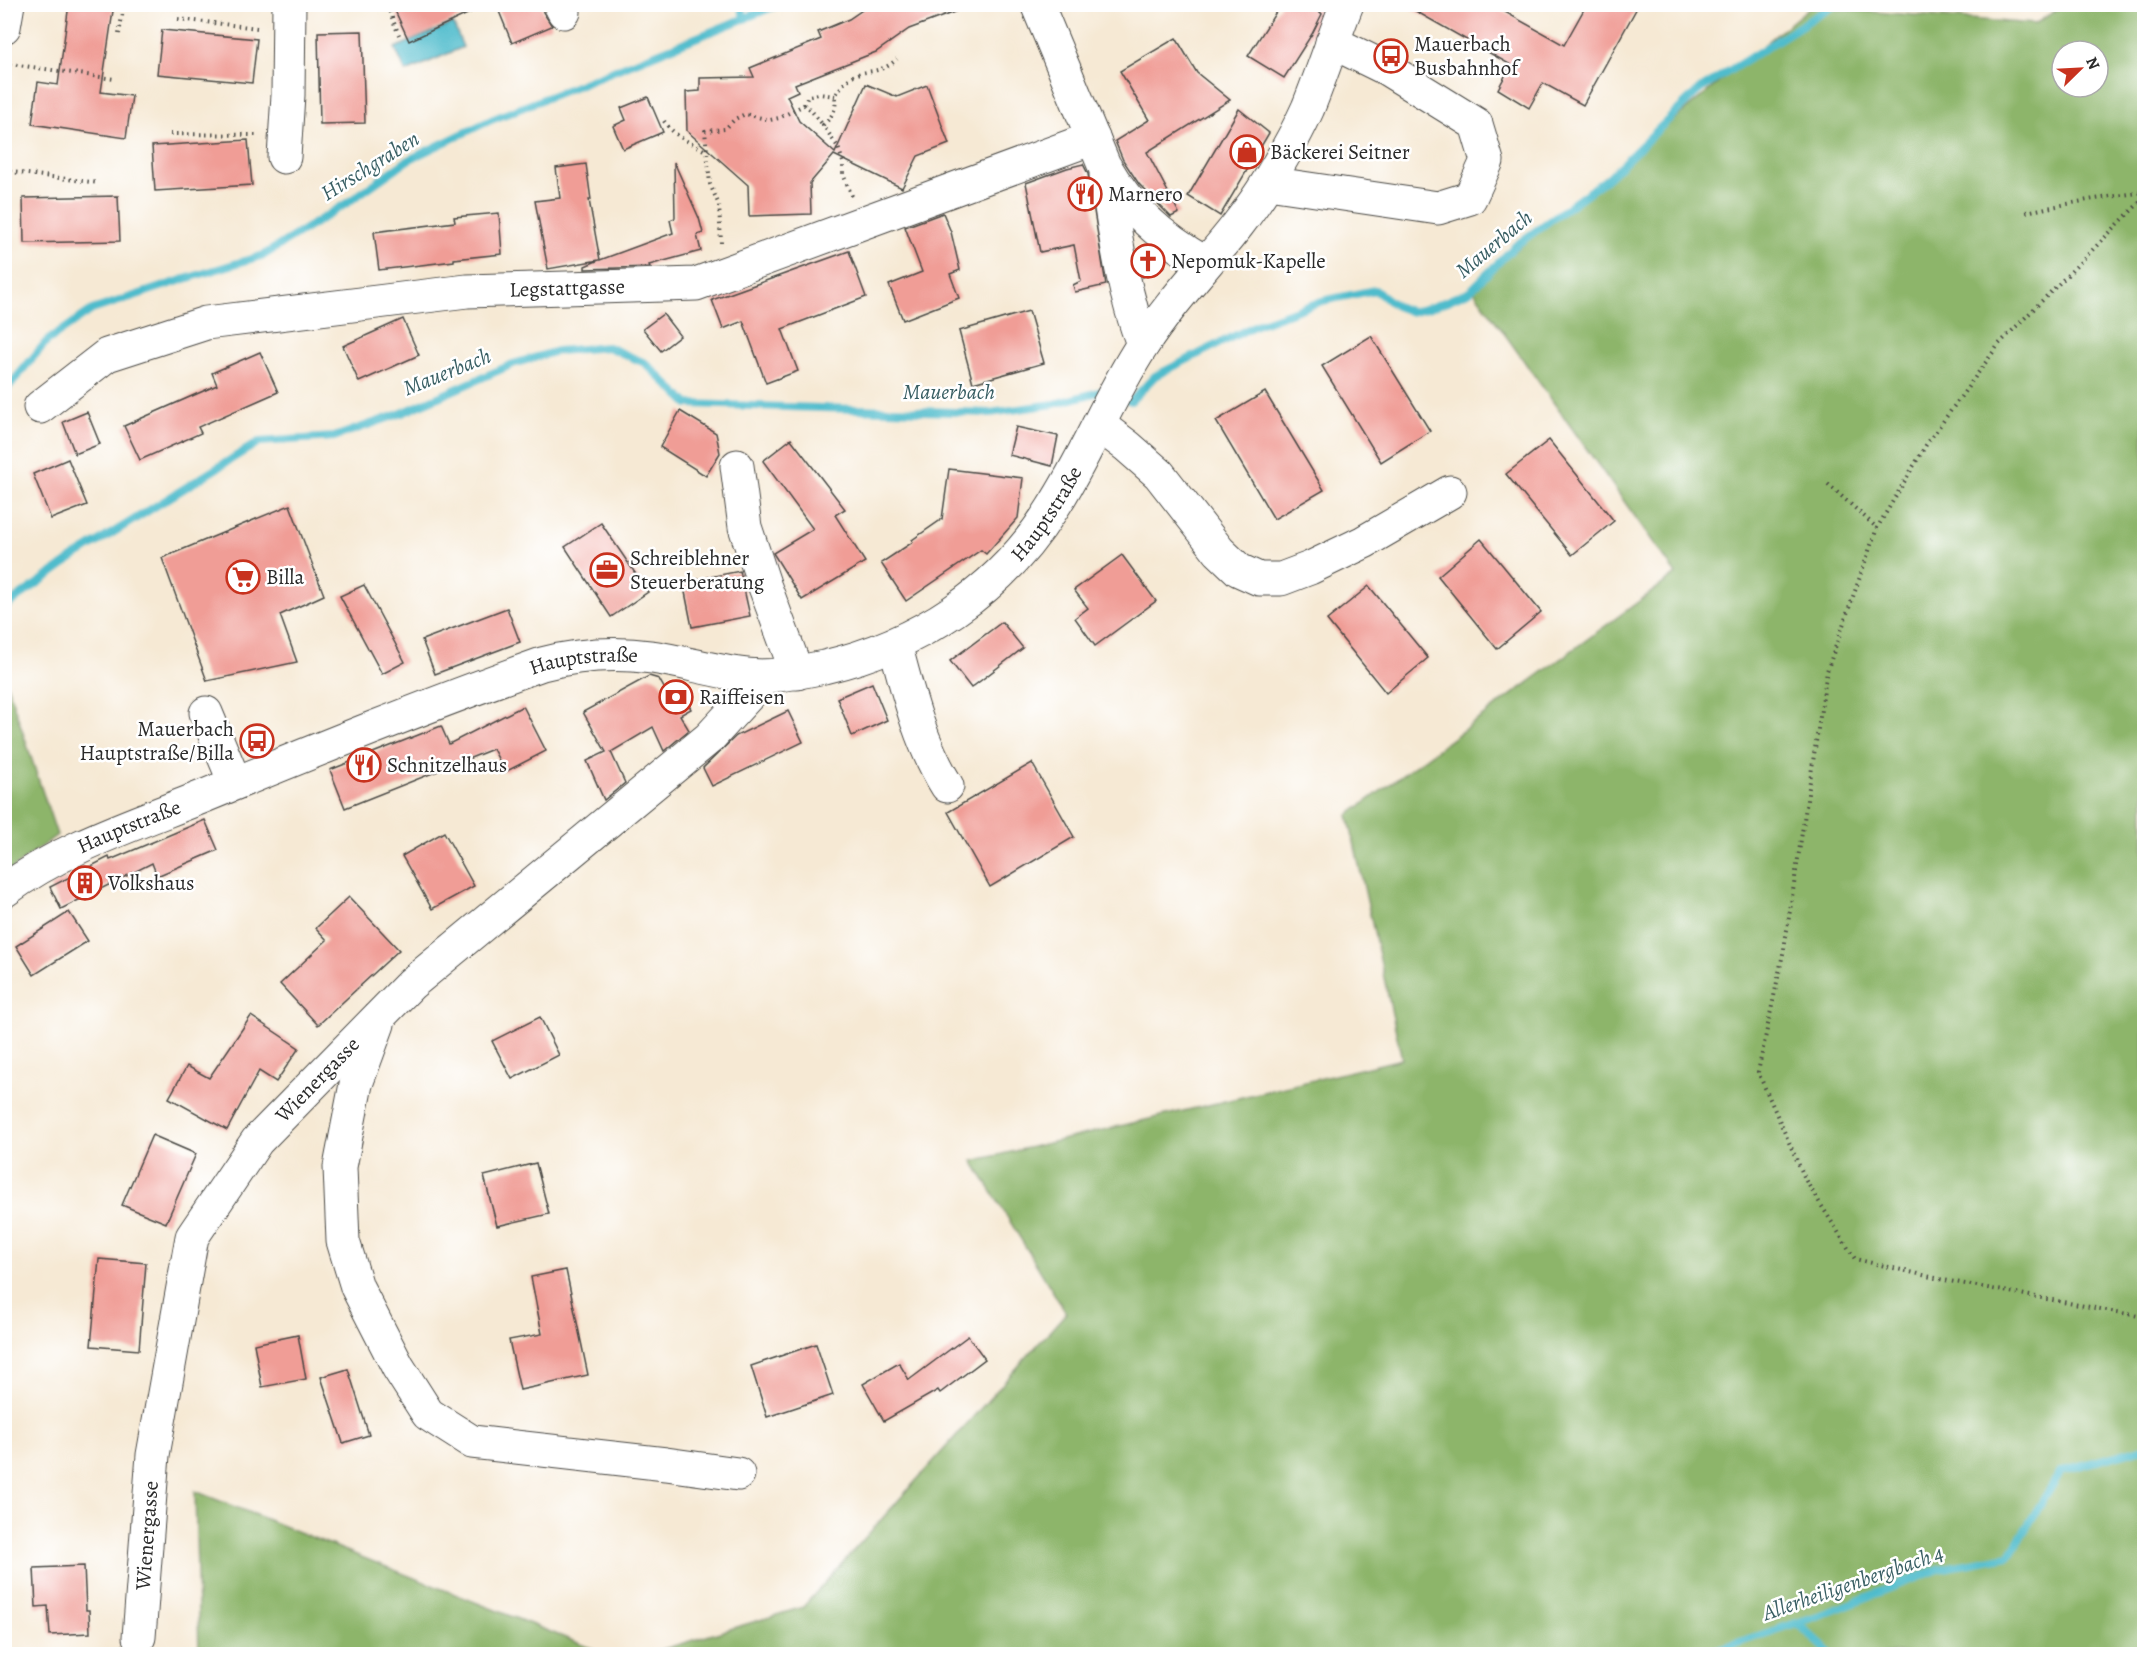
<svg xmlns="http://www.w3.org/2000/svg" width="2149" height="1659" viewBox="0 0 2149 1659" font-family="Alegreya,serif">
<style>
.forest{fill:#8db56b;stroke:#5c704b;stroke-width:1.5;fill-rule:evenodd}
.water{fill:#50bccc;stroke:#3e747c;stroke-width:1.5}
.lines{fill:none;stroke-linecap:round;stroke-linejoin:round}
.stream{stroke:#50bccc;stroke-width:8}
.building{fill:#f09d96}
.minor-casing{stroke:#494844;stroke-width:35}
.major-casing{stroke:#494844;stroke-width:35}
.path{stroke:#494844;stroke-width:4;stroke-dasharray:1.5 4.5;stroke-linecap:butt}
.minor{stroke:#fff;stroke-width:33}
.major{stroke:#fff;stroke-width:33}
.labels{text-anchor:middle;dominant-baseline:central;stroke-width:5;stroke-linejoin:round;paint-order:stroke}
.poi-label{font-size:21px;fill:#2b2b2b;stroke:#fff;text-anchor:start}
.street-label{font-size:21px;fill:#2b2b2b;stroke:#fff}
.water-label{font-size:22px;font-style:italic;fill:#385e63;stroke:#fff}
</style>
<rect width="100%" height="100%" fill="#fff"/>
<filter id="ink" filterUnits="userSpaceOnUse"><feTurbulence type="fractalNoise" baseFrequency=".0167" numOctaves="2"/><feDisplacementMap in="SourceGraphic" scale="12" xChannelSelector="R" yChannelSelector="G"/><feConvolveMatrix kernelMatrix="1 2 1 2 8 2 1 2 1" color-interpolation-filters="sRGB"/></filter>
<filter id="wash" filterUnits="userSpaceOnUse"><feTurbulence type="fractalNoise" baseFrequency=".008" numOctaves="4" result="noise"/><feDisplacementMap in="SourceGraphic" scale="24" xChannelSelector="R" yChannelSelector="G"/><feGaussianBlur stdDeviation="1.35" result="paint"/><feColorMatrix in="noise" values="0 0 0 0 0 0 0 0 0 0 0 0 0 0 0 0 0 1.4 0 .05"/><feComposite in="paint" operator="in"/></filter>
<g filter="url(#wash)">
<rect width="100%" height="100%" fill="#f6e9d4"/>
<g class="forest">
<path d="M2064,5h80v1649h-1497l156,-47 263,-294 -93,-152 429,-102 -54,-244 328,-241 -205,-287 339,-280 225,17zM2062,51h36v36h-36z"/>
<path d="M4,676l53,159 -52,39h-1z"/>
<path d="M195,1491l411,163h-407z"/>
</g>
<path class="water" d="M453,23l10,24 -57,25 -11,-24z"/>
<g class="lines">
<g class="stream">
<path d="M740,4l5,15"/>
<path d="M4,392l43,-51 45,-31 93,-31 79,-24 83,-52 61,-43 83,-40 289,-116"/>
<path d="M1120,397l11,4 24,-25 101,-51 66,-24 53,-11 21,16 16,6 23,-6 35,-15 45,-45 93,-68 91,-88 117,-74 21,-12"/>
<path d="M4,610l5,-6 68,-49 182,-113 75,-5 68,-24 111,-49 44,-13 51,-4 37,16 43,41 302,9 64,-9 48,-13 3,1"/>
<path d="M1797,1623l34,31"/>
<path d="M1705,1654l124,-42 110,-43 70,-13 52,-85 83,-23"/>
</g>
</g>
<g id="blocks">
<g class="building">
<path d="M69,4h45l-13,88 31,4 -6,42 -94,-14 6,-42 20,3z"/>
<path d="M392,4h97l-80,37z"/>
<path d="M496,4h46l1,8 9,14 -40,17z"/>
<path d="M871,4h97v3l-59,22 -33,23 -81,32 3,7 -11,5 12,25 36,32 31,-69 31,13 30,-12 22,59 -31,12 -16,32 -68,-33 -24,28 1,31 -62,2 -1,-31 -61,-54 -1,-39 14,-1v-13l54,-1 -4,-9 71,-29 -3,-7 31,-13z"/>
<path d="M1281,4h31l10,10 -10,20 -28,44 -36,-22z"/>
<path d="M1403,4h88l73,41 23,-41h52l-56,101 -40,-22 -14,25 -31,-19 13,-24z"/>
<path d="M162,30l95,9 -5,44 -95,-9z"/>
<path d="M362,31l3,92 -45,1 -2,-92z"/>
<path d="M1176,38l21,35 33,27 -83,52 32,61 -8,4 -32,-33 -16,-24 -8,-19 34,-21 -29,-49z"/>
<path d="M648,97l15,35 -40,17 -10,-23 13,-6 -5,-12z"/>
<path d="M1239,109l30,24 -49,83 -32,-20z"/>
<path d="M248,140l4,45 -97,6 -3,-45z"/>
<path d="M674,162l25,56 4,15 -6,2 4,16 -52,14 1,2 -65,2v-3l14,-6 -51,9 -13,-68 25,-3 -4,-30 30,-4 5,36h-2l11,60 73,-27 -3,-13 5,-2z"/>
<path d="M1083,164l5,10 18,111 -31,7 -2,-7 8,-4 -7,-36 -34,7 -14,-69 41,-15z"/>
<path d="M118,196l2,45 -96,2 -1,-45z"/>
<path d="M499,213l3,41 -48,5v2l-75,9 -5,-38 81,-10 -1,-5z"/>
<path d="M943,213l8,19 9,38 -10,4 9,24 -56,22 -14,-35 33,-13 -17,-45z"/>
<path d="M1148,247l11,8 6,11 -22,11 -5,-25z"/>
<path d="M849,251l17,46 -84,32 16,42 -32,12 -23,-62 -20,8 -11,-29z"/>
<path d="M1029,311l15,52 -71,20 -14,-52z"/>
<path d="M663,314l17,22 -19,15 -18,-22z"/>
<path d="M403,319l16,36 -60,27 -16,-36z"/>
<path d="M1371,336l59,95 -49,31 -59,-96z"/>
<path d="M260,352l18,40 -80,35 3,6 -61,27 -16,-34 93,-41 -5,-12z"/>
<path d="M1265,392l59,98 -50,29 -58,-98z"/>
<path d="M680,411l36,22 4,20 -14,23 -46,-29z"/>
<path d="M87,412l13,32 -25,10 -12,-32z"/>
<path d="M1016,427l42,9 -6,30 -43,-11z"/>
<path d="M791,439l54,70 -10,6 30,47 -63,38 -29,-47 40,-24 -50,-68z"/>
<path d="M1549,440l65,81 -42,34 -66,-81z"/>
<path d="M68,459l19,46 -36,14 -18,-45z"/>
<path d="M949,469l74,9 -5,40 -32,36 -5,-4 -75,51 -25,-38 32,-21 -1,-2 30,-21z"/>
<path d="M290,505l34,90 -44,20 17,47 -90,19 -45,-123z"/>
<path d="M601,523l47,69 -37,25 -46,-70z"/>
<path d="M1481,539l60,73 -44,37 -59,-73z"/>
<path d="M1122,555l34,46 -61,45 -20,-28 13,-10 -14,-18z"/>
<path d="M740,571l10,45 -58,11 -9,-45z"/>
<path d="M364,585l41,77 -23,12 -42,-78z"/>
<path d="M1369,586l59,72 -42,35 -59,-73z"/>
<path d="M507,608l13,34 -85,32 -13,-34z"/>
<path d="M1002,622l21,26 -52,40 -21,-27z"/>
<path d="M649,676l10,3 9,16 11,-7 12,21 -11,6 9,15 -25,21 -11,-24 -42,25 14,31 -21,17 -17,-39 19,-9 -23,-40z"/>
<path d="M872,683l15,37 -35,16 -15,-38z"/>
<path d="M523,706l23,45 -41,21 -12,-23 -148,59 -15,-38 111,-44 8,18z"/>
<path d="M788,711l15,31 -91,44 -9,-18 33,-32z"/>
<path d="M1032,763l42,74 -84,50 -42,-75z"/>
<path d="M205,820l13,30 -61,26 -5,-13 -91,46 -11,-22 59,-30 1,3z"/>
<path d="M444,832l30,54 -42,23 -30,-53z"/>
<path d="M349,897l50,53 -81,75 -38,-41 47,-44 -11,-12z"/>
<path d="M69,912l19,29 -54,34 -18,-29z"/>
<path d="M251,1016l48,32 -23,34 -17,-11 -32,59 -58,-32 18,-32 22,12z"/>
<path d="M540,1017l19,38 -47,24 -20,-38z"/>
<path d="M152,1135l44,19 -30,69 -44,-18z"/>
<path d="M536,1163l13,51 -52,12 -13,-50z"/>
<path d="M99,1259l47,4 -7,87 -48,-4z"/>
<path d="M566,1270l22,105 -68,15 -11,-50 33,-6 -11,-57z"/>
<path d="M298,1335l8,44 -44,8 -8,-43z"/>
<path d="M968,1336l17,23 -45,34 -2,-3 -54,31 -21,-37 36,-21 10,17z"/>
<path d="M816,1344l17,51 -66,22 -16,-51z"/>
<path d="M348,1369l21,66 -26,8 -22,-66z"/>
<path d="M84,1566l2,44h3l1,23 -40,2 -2,-29 -12,1 -2,-39z"/>
</g>
</g>
</g>
<g filter="url(#ink)">
<use href="#blocks" fill-opacity="0" stroke="#494844" stroke-width="1.5"/>
<g class="lines">
<defs>
<g id="minor">
<path d="M560,4l4,8"/>
<path d="M1037,4l67,161c26,45 56,72 101,98"/>
<path d="M4,27l4,-23"/>
<path d="M284,157l4,-62 1,-91"/>
<path d="M1106,175c9,57 16,115 37,169"/>
<path d="M1268,183l170,25 32,-10 17,-37 -11,-37 -89,-55 -55,-27"/>
<path id="s1" d="M40,407l67,-52 99,-32 261,-32 229,-7 397,-146"/>
<path d="M1099,425l28,21 32,28 60,77 20,19 20,9h22l29,-11 54,-26 86,-50"/>
<path d="M737,466l8,61 20,60 32,86"/>
<path d="M895,644c13,49 25,99 52,142"/>
<path d="M206,713l29,70"/>
<path d="M378,1024l-22,60 -16,83 3,74 14,46 41,80 30,47 44,28 194,22 72,10"/>
<path id="s2" d="M139,1637l14,-182 39,-218 65,-96 154,-157 298,-246 57,-62"/>
</g>
<g id="major">
<path id="s3" d="M4,891c59,-44 131,-67 198,-94 112,-46 225,-92 340,-133 35,-9 72,-12 109,-7 38,5 76,19 115,19 19,-1 39,-5 58,-9 94,-22 176,-75 228,-158 34,-52 56,-111 90,-163 38,-59 91,-106 127,-166 14,-23 28,-47 39,-72 14,-34 25,-69 39,-104"/>
</g>
</defs>
<use href="#minor" class="minor-casing"/>
<use href="#major" class="major-casing"/>
<g class="path">
<path d="M395,4l-7,4 11,27"/>
<path d="M178,19l80,9"/>
<path d="M119,34l5,-30"/>
<path d="M4,63l110,16"/>
<path d="M804,105l4,-9 11,-2 16,2"/>
<path d="M664,121c10,15 26,22 42,30"/>
<path d="M170,134l87,1"/>
<path d="M4,171l95,12"/>
<path d="M852,196l-9,-22v-12l-5,-15 -15,-22c10,-9 14,-16 12,-29 22,-37 37,-14 62,-37"/>
<path d="M2144,198l-145,146 -73,101 -49,83 -50,143 -43,278 -26,123 48,109 49,78 89,21 200,37"/>
<path d="M2026,212l62,-12 56,-8"/>
<path d="M721,243l-2,-38 -9,-21 -5,-53 20,-2 10,-10 10,-5 25,6 9,-2 25,-13 6,4 13,16"/>
<path d="M1828,484l49,44"/>
</g>
<use href="#minor" class="minor"/>
<use href="#major" class="major"/>
</g>
</g>
<defs>
<symbol id="bus-ring" viewBox="-11 -11 22 22"><circle r="9.5" fill="#fff" stroke="#c8321e" stroke-width="1.5"/><path d="M-5-6H5V4H4V6H2V4H-2V6H-4V4H-5ZM-3.5-4V0h7V-4ZM-3.5 1.2v1.5H-2V1.2ZM2 1.2v1.5H3.5V1.2Z" fill="#c8321e"/></symbol>
<symbol id="shop-ring" viewBox="-11 -11 22 22"><circle r="9.5" fill="#fff" stroke="#c8321e" stroke-width="1.5"/><path d="M-5-2.5h2.3a2.7 3.5 0 0 1 5.4 0H5L5.5 6h-11ZM-1.5-2.5h3a1.5 2.3 0 0 0-3 0Z" fill="#c8321e"/></symbol>
<symbol id="restaurant-ring" viewBox="-11 -11 22 22"><circle r="9.5" fill="#fff" stroke="#c8321e" stroke-width="1.5"/><path d="M-5-6h1v4h1v-4h1v4h1v-4h1v5L-1.5 .5V6h-2V.5L-5-1ZM5-6V6H3V1.5H1.5Q1.5-4 5-6Z" fill="#c8321e"/></symbol>
<symbol id="church-ring" viewBox="-11 -11 22 22"><circle r="9.5" fill="#fff" stroke="#c8321e" stroke-width="1.5"/><path d="M-1.2-6h2.4v3.5h3.3v2.4h-3.3V6h-2.4V-.1h-3.3v-2.4h3.3Z" fill="#c8321e"/></symbol>
<symbol id="office-ring" viewBox="-11 -11 22 22"><circle r="9.5" fill="#fff" stroke="#c8321e" stroke-width="1.5"/><path d="M-6-3h4V-5.5h4V-3h4V5H-6ZM-1-4.5V-3h2v-1.5ZM-6 0V1H6V0Z" fill="#c8321e"/></symbol>
<symbol id="supermarket-ring" viewBox="-11 -11 22 22"><circle r="9.5" fill="#fff" stroke="#c8321e" stroke-width="1.5"/><path d="M-6-5.5h2.5l.6 2H6L4.5 2H-2.5L-4.4-4H-6ZM-1.5 3.2a1.3 1.3 0 1 0 .1 0ZM3 3.2a1.3 1.3 0 1 0 .1 0Z" fill="#c8321e"/></symbol>
<symbol id="bank-ring" viewBox="-11 -11 22 22"><circle r="9.5" fill="#fff" stroke="#c8321e" stroke-width="1.5"/><path d="M-6-4H6V4H-6ZM0-2.3a2.3 2.3 0 1 0 0 4.6a2.3 2.3 0 1 0 0-4.6Z" fill="#c8321e"/></symbol>
<symbol id="building-ring" viewBox="-11 -11 22 22"><circle r="9.5" fill="#fff" stroke="#c8321e" stroke-width="1.5"/><path d="M-4-6H4V6H1V3H-1V6H-4ZM-2.5-4.3h1.7v1.8h-1.7ZM.8-4.3h1.7v1.8H.8ZM-2.5-1h1.7V.8h-1.7ZM.8-1h1.7V.8H.8Z" fill="#c8321e"/></symbol>
</defs>
<g fill-rule="evenodd">
<use href="#bus-ring" x="1372" y="37" width="38" height="38"/>
<use href="#shop-ring" x="1228" y="133" width="38" height="38"/>
<use href="#restaurant-ring" x="1066" y="175" width="38" height="38"/>
<use href="#church-ring" x="1129" y="242" width="38" height="38"/>
<use href="#office-ring" x="588" y="551" width="38" height="38"/>
<use href="#supermarket-ring" x="224" y="558" width="38" height="38"/>
<use href="#bank-ring" x="657" y="678" width="38" height="38"/>
<use href="#bus-ring" x="238" y="722" width="38" height="38"/>
<use href="#restaurant-ring" x="345" y="746" width="38" height="38"/>
<use href="#building-ring" x="66" y="864" width="38" height="38"/>
</g>
<g class="labels">
<g class="poi-label">
<text x="1414" y="44">Mauerbach<tspan x="1414" dy="24">Busbahnhof</tspan></text>
<text x="1270" y="152">Bäckerei Seitner</text>
<text x="1108" y="194">Marnero</text>
<text x="1171" y="261">Nepomuk-Kapelle</text>
<text x="630" y="558">Schreiblehner<tspan x="630" dy="24">Steuerberatung</tspan></text>
<text x="266" y="577">Billa</text>
<text x="699" y="697">Raiffeisen</text>
<text x="234" y="729" text-anchor="end">Mauerbach<tspan x="234" dy="24">Hauptstraße/Billa</tspan></text>
<text x="387" y="765">Schnitzelhaus</text>
<text x="108" y="883">Volkshaus</text>
</g>
<g class="street-label">
<text stroke="none"><textPath href="#s1" startOffset="552">Legstattgasse</textPath></text>
<text stroke="none"><textPath href="#s3" startOffset="1148">Hauptstraße</textPath></text>
<text stroke="none"><textPath href="#s3" startOffset="627">Hauptstraße</textPath></text>
<text stroke="none"><textPath href="#s3" startOffset="141">Hauptstraße</textPath></text>
<text stroke="none"><textPath href="#s2" startOffset="606">Wienergasse</textPath></text>
<text stroke="none"><textPath href="#s2" startOffset="102">Wienergasse</textPath></text>
</g>
<g class="water-label">
<text transform="translate(370 166) rotate(-32)">Hirschgraben</text>
<text transform="translate(1494 244) rotate(-40)">Mauerbach</text>
<text transform="translate(447 372) rotate(-22)">Mauerbach</text>
<text x="949" y="392">Mauerbach</text>
<text transform="translate(1853 1583) rotate(-19)">Allerheiligenbergbach 4</text>
</g>
</g>
<rect width="2149" height="1659" fill="none" stroke="#fff" stroke-width="24"/>
<g transform="translate(2080 69) rotate(66)"><circle r="28" fill="#ffffff" stroke="#aaaaaa" stroke-width="1.5"/>
<path d="M0-4.5L10 22L0 15L-10 22Z" fill="#c8321e"/>
<text y="-9" font-size="16" font-weight="bold" text-anchor="middle" fill="#2b2b2b">N</text>
</g>
</svg>
